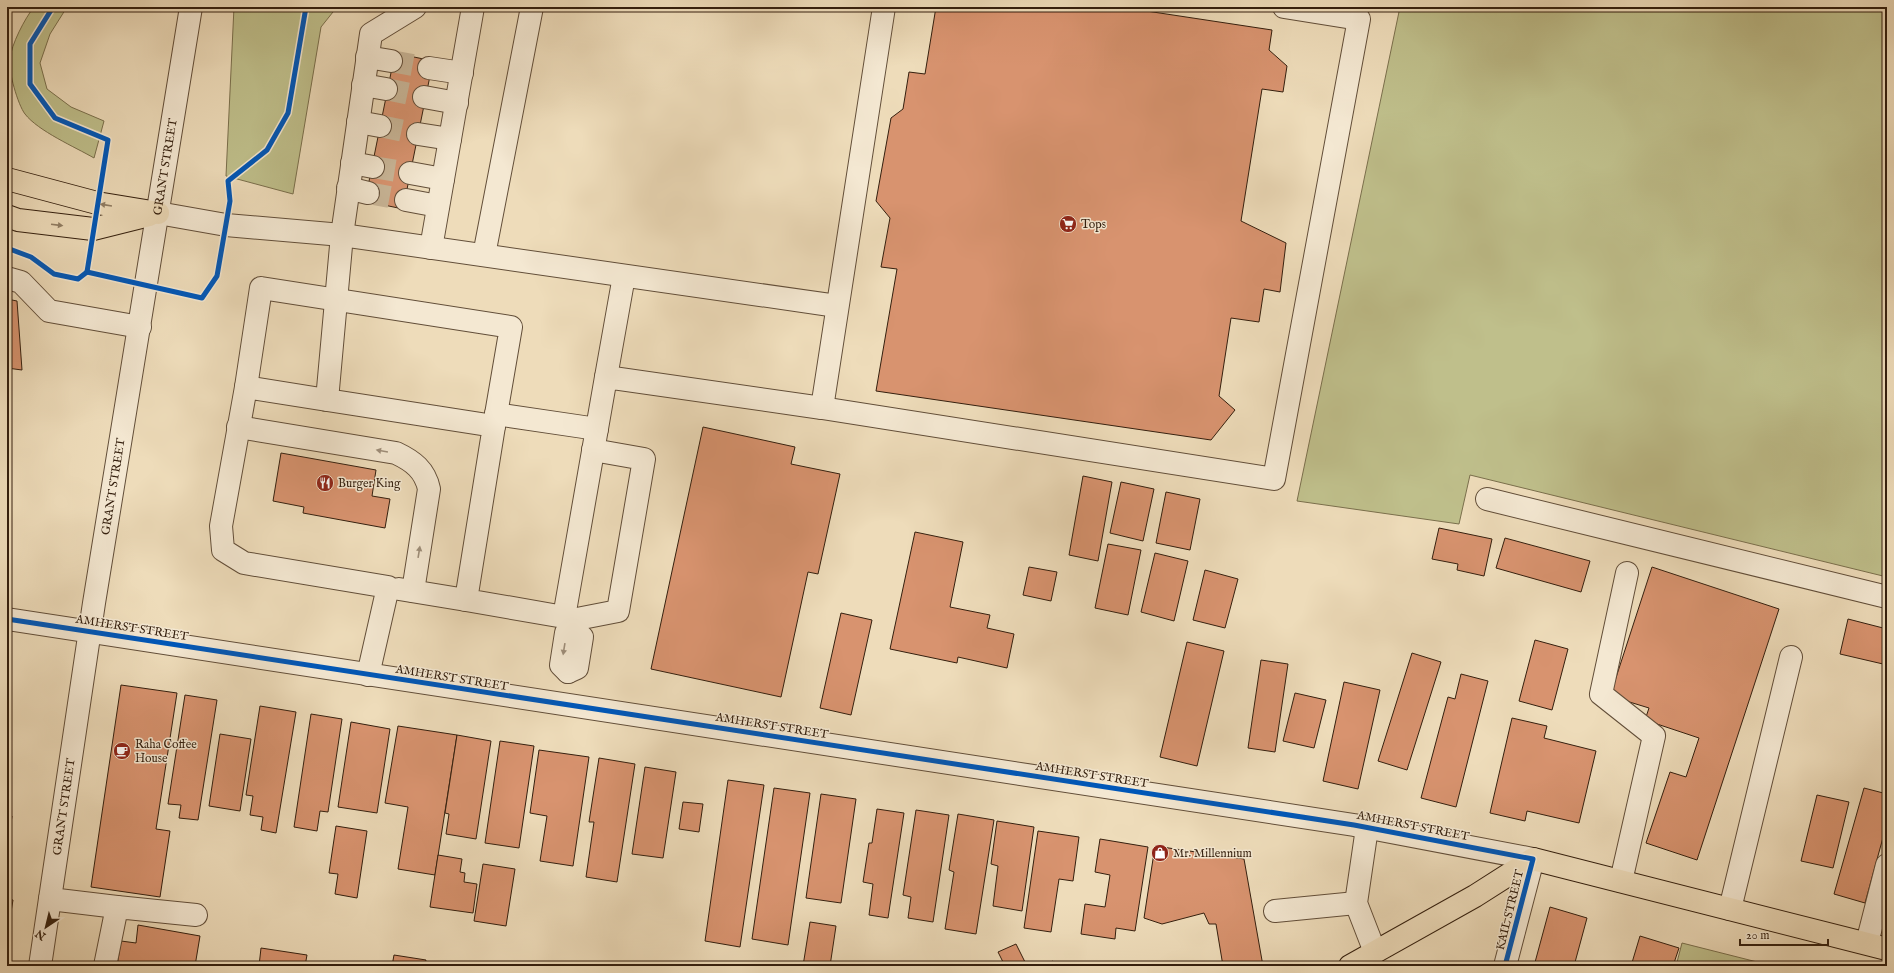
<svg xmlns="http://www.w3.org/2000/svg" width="1894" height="973" viewBox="0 0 1894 973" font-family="'IM FELL English',serif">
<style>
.green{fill:#bfbf8b;stroke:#7a6f4c}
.building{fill:#d8936f;stroke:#341f0e}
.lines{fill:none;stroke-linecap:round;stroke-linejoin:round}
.minor-tunnel{stroke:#c9b698;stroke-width:22;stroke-dasharray:22 11;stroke-linecap:butt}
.minor-casing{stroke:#624e39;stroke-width:24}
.major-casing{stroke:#341f0e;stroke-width:24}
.highway-casing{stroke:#341f0e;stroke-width:24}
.minor{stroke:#f4e8d2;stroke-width:22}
.major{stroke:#eedcba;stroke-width:22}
.highway{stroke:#eedcba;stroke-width:22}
.cycleway-casing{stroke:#f4e8d2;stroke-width:8}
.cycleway{stroke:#0057b8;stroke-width:5}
.oneway{fill:#917e64}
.oneway2{fill:#9e8e7a}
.labels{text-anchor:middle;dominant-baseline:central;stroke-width:3;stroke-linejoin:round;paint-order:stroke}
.street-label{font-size:12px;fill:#341f0e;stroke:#f4e8d2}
.poi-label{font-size:12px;fill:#341f0e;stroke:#f4e8d2;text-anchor:start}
</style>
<rect width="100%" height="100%" fill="#eedcba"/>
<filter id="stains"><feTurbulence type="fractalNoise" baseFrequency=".005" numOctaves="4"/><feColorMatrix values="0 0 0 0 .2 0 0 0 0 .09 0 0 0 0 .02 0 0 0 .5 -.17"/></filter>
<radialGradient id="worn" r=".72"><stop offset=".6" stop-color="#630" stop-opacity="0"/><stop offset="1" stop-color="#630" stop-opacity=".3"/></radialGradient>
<g class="green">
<path d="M34,7h33l-17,27 -10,29 7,26 24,18 33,14 -10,37c-19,-11 -56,-27 -69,-44 -7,-9 -17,-43 -15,-55 1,-14 15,-41 24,-52z"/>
<path d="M234,7h103l-16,20 -28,167 -67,-18z"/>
<path d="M1400,7h487v570l-417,-102 -11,49 -162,-23z"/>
<path d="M1682,943l91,23h-97z"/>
</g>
<g class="building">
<path d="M936,7h184l152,23 -3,20 18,16 -4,26 -21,-3 -21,132 45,22 -6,49 -16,-3 -5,33 -28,-4 -12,78 16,14 -24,30 -335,-49 21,-122 -16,-2 9,-49 -14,-17 15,-83 12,-9 6,-37 16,2z"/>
<path d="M395,53l38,8 -30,148 -38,-8z"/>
<path d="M7,299l10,2 5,69 -15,-2z"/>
<path d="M703,427l92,20 -4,17 49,10 -22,100 -10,-2 -27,125 -130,-28z"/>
<path d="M281,453l95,17 -4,26 18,3 -5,29 -82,-15 1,-6 -31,-6z"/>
<path d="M1083,476l29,6 -14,79 -29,-6z"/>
<path d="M1121,482l33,7 -11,52 -33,-8z"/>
<path d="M1166,492l34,7 -10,51 -34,-7z"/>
<path d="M1439,528l53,11 -8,37 -27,-6 1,-6 -26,-5z"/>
<path d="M915,532l48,10 -13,65 40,8 -3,13 27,6 -7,34 -49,-11 -1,6 -67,-14z"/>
<path d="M1505,538l85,23 -9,31 -85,-24z"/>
<path d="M1108,544l33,6 -13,65 -33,-7z"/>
<path d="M1155,553l33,8 -14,60 -33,-9z"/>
<path d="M1029,567l28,5 -6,29 -28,-6z"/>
<path d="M1652,567l127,42 -82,251 -51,-17 24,-71 16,5 13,-39 -54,-18 4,-12 -39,-12z"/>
<path d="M1205,570l33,9 -13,49 -32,-8z"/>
<path d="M841,613l31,7 -21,95 -31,-7z"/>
<path d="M1848,619l39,10v17l-4,18 -43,-10z"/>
<path d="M1535,640l33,9 -16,61 -33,-9z"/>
<path d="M1187,642l37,9 -27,115 -37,-9z"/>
<path d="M1412,653l29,9 -34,108 -29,-9z"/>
<path d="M1261,660l27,4 -13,88 -27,-4z"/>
<path d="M1461,674l27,7 -32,126 -35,-9 27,-101 7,2z"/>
<path d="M1344,682l36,8 -22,99 -35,-8z"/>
<path d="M121,685l56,8 -21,136 14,2 -10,66 -69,-10z"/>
<path d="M1295,693l31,7 -12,48 -31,-7z"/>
<path d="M185,695l32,5 -19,120 -19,-2 2,-13 -13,-1z"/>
<path d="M260,706l36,6 -20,121 -15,-3 2,-13 -13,-2 3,-19 -7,-1z"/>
<path d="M311,714l31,5 -14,93 -8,-1 -3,20 -23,-4z"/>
<path d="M1512,718l35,8 -3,12 52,13 -17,72 -52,-12 -2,10 -35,-8z"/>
<path d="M351,722l39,7 -13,84 -39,-6z"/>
<path d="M398,726l59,9 -22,140 -37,-6 10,-62 -23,-4z"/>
<path d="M220,734l31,5 -11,72 -31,-5z"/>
<path d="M457,735l34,6 -15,98 -30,-5 3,-20 -4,-1z"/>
<path d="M500,741l34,5 -15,102 -34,-5z"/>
<path d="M539,750l50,7 -16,109 -33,-5 7,-45 -17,-3z"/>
<path d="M599,758l36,6 -18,118 -31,-5 8,-55h-5z"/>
<path d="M645,767l31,5 -13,86 -31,-4z"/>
<path d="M728,780l36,5 -24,162 -35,-6z"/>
<path d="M774,788l36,5 -22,152 -36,-6z"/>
<path d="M1864,788l23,6v29l-22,80 -31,-9z"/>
<path d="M821,794l35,5 -15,104 -35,-5z"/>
<path d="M1817,795l32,7 -16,66 -32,-7z"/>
<path d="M683,802l20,2 -4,28 -20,-3z"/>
<path d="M877,809l27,4 -16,105 -19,-3 4,-31 -10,-2 6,-39h3z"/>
<path d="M916,810l33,5 -16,107 -25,-4 3,-21 -8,-2z"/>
<path d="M958,814l36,6 -18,114 -31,-5 9,-57 -5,-2z"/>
<path d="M7,815l5,1 -4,27h-1z"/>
<path d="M997,821l37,6 -12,84 -29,-5 5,-40 -7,-2z"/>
<path d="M336,826l31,5 -10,67 -22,-4 3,-20 -9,-1z"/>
<path d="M1038,831l41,6 -6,44 -14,-2 -8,53 -27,-4z"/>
<path d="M1100,839l48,8 -13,84 -19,-3 -1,11 -34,-5 4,-30 20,3 5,-32 -15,-3z"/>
<path d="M1155,846l89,13 19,107h-40l-7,-42h-7l-5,-11 -42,11 -18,-6z"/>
<path d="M438,855l24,4 -2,13 5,1 -1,9 13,2 -4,29 -43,-6z"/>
<path d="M483,864l32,5 -9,57 -32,-5z"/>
<path d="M7,899l6,1 -6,36z"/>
<path d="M1550,907l37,11 -13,48h-40z"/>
<path d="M810,922l26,4 -6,40h-27z"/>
<path d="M138,925l62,11 -5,30h-78l4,-25 15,2z"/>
<path d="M1640,936l39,12 -6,18h-42z"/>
<path d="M1016,944l10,20 -4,2h-17l-7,-14z"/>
<path d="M261,948l46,7 -2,11h-46z"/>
<path d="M394,955l32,5 -1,6h-33z"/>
<path d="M1053,961l3,5h-13z"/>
</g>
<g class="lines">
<g class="minor-tunnel">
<path d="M391,61l38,7"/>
<path d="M386,89l38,8"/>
<path d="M380,126l38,8"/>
<path d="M373,167l37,6"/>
<path d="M368,193l38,7"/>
</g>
<defs>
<g id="minor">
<path d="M415,7l-44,27 -29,201 -15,165 167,26 -28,174 98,17"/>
<path d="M367,57l24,4"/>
<path d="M429,68l33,5"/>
<path d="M363,85l23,4"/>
<path d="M424,97l33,6"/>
<path d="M358,122l22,4"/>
<path d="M418,134l32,5"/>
<path d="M352,163l21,4"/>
<path d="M410,173l33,6"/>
<path d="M348,188l20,5"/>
<path d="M406,200l32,6"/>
<path d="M158,213l68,12 116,10 495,71"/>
<path d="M431,248l42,-241"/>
<path d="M484,255l48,-248"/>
<path d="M7,278l14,4 28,29 91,16"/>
<path d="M606,377l18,-101"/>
<path d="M246,387l15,-99 250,39 -17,99"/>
<path d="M327,400l-81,-13 -25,139 2,24 21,13 144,24 -20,88"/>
<path d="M822,408l452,71 85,-460 -75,-12"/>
<path d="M496,414l101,15"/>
<path d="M238,427l158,26c17,8 29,17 33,36l-16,102"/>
<path d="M1487,499l400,98"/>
<path d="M399,589l67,11"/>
<path d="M7,619l1347,206 179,34 -28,107"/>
<path d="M577,619l41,-8 26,-152 -51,-9"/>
<path d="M575,630l2,-11 -13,-2 42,-240 216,31 62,-401"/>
<path d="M568,672l-7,-7 5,-32 9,-3"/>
<path d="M568,672l9,-4 5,-31 -7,-7"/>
<path d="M1367,828l-11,75 19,49"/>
<path d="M1621,881l33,-145 -53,-42 26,-121"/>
<path d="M50,899l67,8"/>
<path d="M1730,909l61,-252"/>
<path d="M1275,911l81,-8"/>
<path d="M1867,943l20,-78"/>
<path id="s1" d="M40,966l54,-363 97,-596"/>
<path d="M105,966l12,-59 79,8"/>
</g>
<path id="major" d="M1350,966l125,-70 58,-37 354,90"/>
<g id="highway">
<path d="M7,179l90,24 61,10"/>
<path d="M7,216l11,4 75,9 56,-14"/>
</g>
</defs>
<use href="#minor" class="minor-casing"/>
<use href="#major" class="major-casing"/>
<use href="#highway" class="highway-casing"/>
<use href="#minor" class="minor"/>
<use href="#major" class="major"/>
<use href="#highway" class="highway"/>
<defs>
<g id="cycleway">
<path d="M53,7l-23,37v40l25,34 53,22 -21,132"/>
<path d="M7,248l24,9 23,17 24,5 9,-7"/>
<path d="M87,272l115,26 15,-22 13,-75 -2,-20 39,-31 21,-37 18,-106"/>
<path d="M7,619l1347,206 179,34 -28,107"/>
</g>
</defs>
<use href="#cycleway" class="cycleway-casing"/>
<use href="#cycleway" class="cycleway"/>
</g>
<defs><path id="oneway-solid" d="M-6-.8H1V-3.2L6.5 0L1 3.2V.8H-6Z"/></defs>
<g class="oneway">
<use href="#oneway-solid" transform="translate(106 205) rotate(-171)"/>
<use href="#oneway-solid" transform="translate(57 225) rotate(7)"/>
</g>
<g class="oneway2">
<use href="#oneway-solid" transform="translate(382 451) rotate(-170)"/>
<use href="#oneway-solid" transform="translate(419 552) rotate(-81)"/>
<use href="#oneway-solid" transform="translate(564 649) rotate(99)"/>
</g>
<defs>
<symbol id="supermarket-disc" viewBox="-11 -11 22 22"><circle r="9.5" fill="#8f2418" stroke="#f4e8d2"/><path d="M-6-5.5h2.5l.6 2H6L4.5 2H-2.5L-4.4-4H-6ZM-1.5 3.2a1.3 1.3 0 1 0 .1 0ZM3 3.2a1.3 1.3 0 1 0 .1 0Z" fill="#fff"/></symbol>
<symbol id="restaurant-disc" viewBox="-11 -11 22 22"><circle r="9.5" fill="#8f2418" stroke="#f4e8d2"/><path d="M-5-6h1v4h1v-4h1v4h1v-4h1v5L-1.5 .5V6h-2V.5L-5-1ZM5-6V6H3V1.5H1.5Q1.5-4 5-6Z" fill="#fff"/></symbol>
<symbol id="cafe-disc" viewBox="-11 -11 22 22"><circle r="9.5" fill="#8f2418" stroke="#f4e8d2"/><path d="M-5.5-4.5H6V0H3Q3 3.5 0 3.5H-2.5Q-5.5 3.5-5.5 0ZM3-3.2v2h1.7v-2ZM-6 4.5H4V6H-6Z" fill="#fff"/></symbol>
<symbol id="shop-disc" viewBox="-11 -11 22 22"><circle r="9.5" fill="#8f2418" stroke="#f4e8d2"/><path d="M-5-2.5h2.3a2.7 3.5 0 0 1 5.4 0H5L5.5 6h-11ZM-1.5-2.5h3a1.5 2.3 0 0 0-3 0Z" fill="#fff"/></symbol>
</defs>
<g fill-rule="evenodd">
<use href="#supermarket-disc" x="1058" y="214" width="20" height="20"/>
<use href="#restaurant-disc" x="315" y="473" width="20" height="20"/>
<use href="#cafe-disc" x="112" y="741" width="20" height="20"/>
<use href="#shop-disc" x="1150" y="843" width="20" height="20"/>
</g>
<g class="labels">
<g class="street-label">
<text stroke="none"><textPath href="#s1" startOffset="809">GRANT STREET</textPath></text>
<text stroke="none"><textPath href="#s1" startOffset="485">GRANT STREET</textPath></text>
<text transform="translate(132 628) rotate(9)">AMHERST STREET</text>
<text transform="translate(452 678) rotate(9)">AMHERST STREET</text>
<text transform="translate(772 726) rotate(9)">AMHERST STREET</text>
<text transform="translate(1092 775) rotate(9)">AMHERST STREET</text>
<text stroke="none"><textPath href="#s1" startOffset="161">GRANT STREET</textPath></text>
<text transform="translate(1413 826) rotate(11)">AMHERST STREET</text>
<text transform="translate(1510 910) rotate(-76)">KAIL STREET</text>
</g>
<g class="poi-label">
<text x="1081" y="224">Tops</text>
<text x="338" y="483">Burger King</text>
<text x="135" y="744">Raha Coffee<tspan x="135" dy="14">House</tspan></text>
<text x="1173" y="853">Mr. Millennium</text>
</g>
</g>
<rect width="1894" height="973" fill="none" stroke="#eedcba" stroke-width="24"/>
<rect x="8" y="8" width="1878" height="957" fill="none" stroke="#341f0e" stroke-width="2"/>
<rect x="12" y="12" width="1870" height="949" fill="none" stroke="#341f0e"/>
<g transform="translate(46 927) rotate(215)" stroke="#f4e8d2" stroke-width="3" paint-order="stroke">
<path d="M0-3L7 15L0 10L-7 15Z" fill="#341f0e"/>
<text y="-6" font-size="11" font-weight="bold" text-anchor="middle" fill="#341f0e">N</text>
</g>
<path d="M1740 939v6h88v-6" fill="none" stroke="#341f0e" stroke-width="2"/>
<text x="1746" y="939" font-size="12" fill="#341f0e" stroke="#f4e8d2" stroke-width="3" paint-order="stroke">20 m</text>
<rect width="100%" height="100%" filter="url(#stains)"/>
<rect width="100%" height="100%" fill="url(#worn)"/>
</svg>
